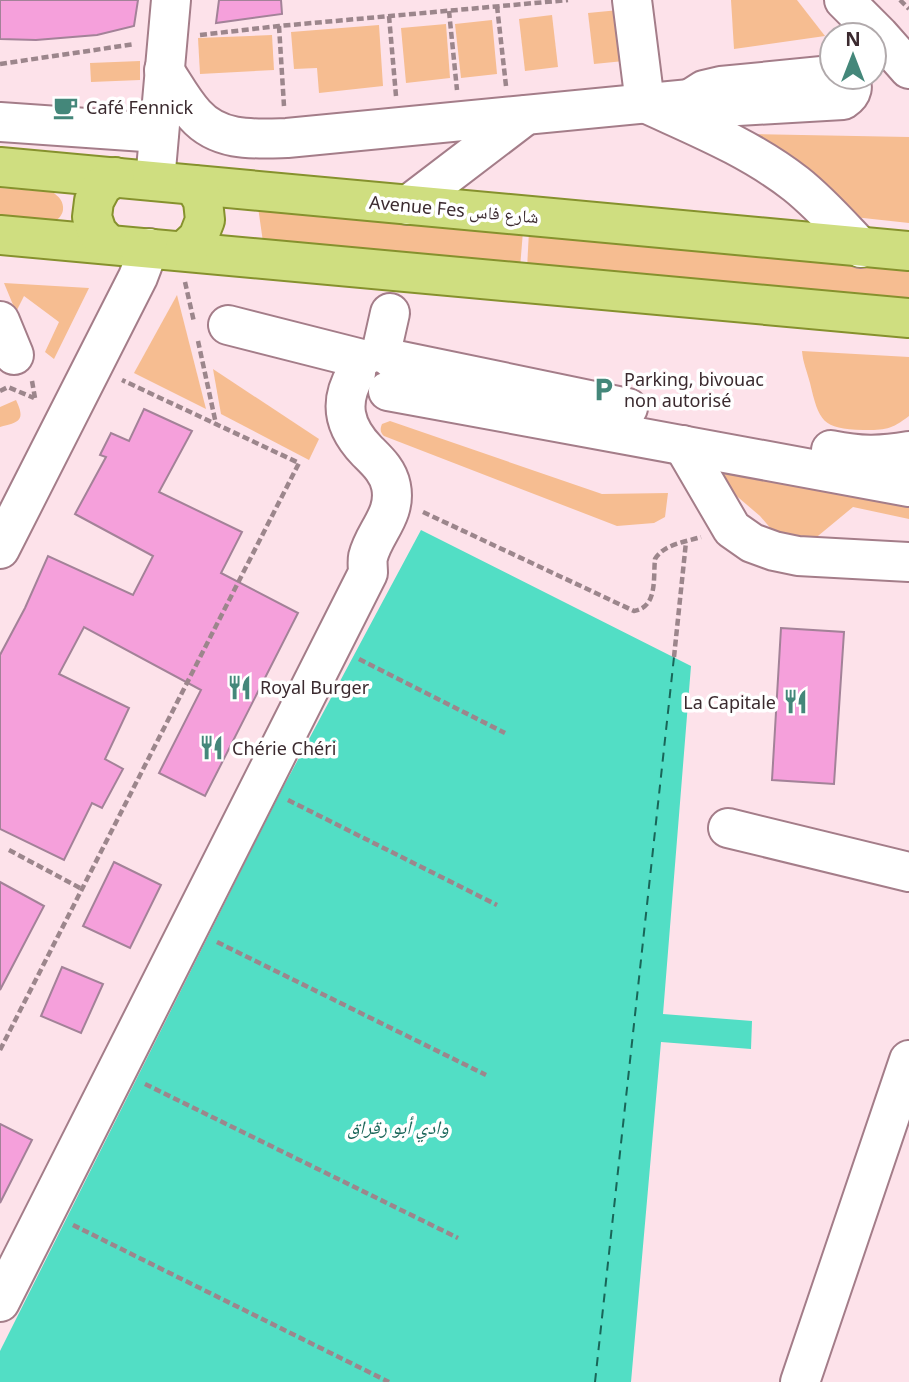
<svg xmlns="http://www.w3.org/2000/svg" width="909" height="1382" viewBox="0 0 909 1382" font-family="'Noto Sans','Noto Naskh Arabic',sans-serif">
<style>
.green{fill:#f6bd91}
.water{fill:#52dec5}
.lines{fill:none;stroke-linecap:round;stroke-linejoin:round}
.ferry{stroke:#196558;stroke-width:2;stroke-dasharray:9 7;stroke-linecap:butt}
.building{fill:#f5a0db;stroke:#a38298;stroke-width:2}
.minor-casing{stroke:#a47d89;stroke-width:42}
.major-casing{stroke:#86912d;stroke-width:42}
.path{stroke:#9c868c;stroke-width:4.5;stroke-dasharray:7 3.5;stroke-linecap:butt}
.minor{stroke:#fff;stroke-width:38}
.major{stroke:#cfde80;stroke-width:38}
.labels{text-anchor:middle;dominant-baseline:central;stroke-width:7;stroke-linejoin:round;paint-order:stroke}
.poi-label{font-size:18px;fill:#3b2a2f;stroke:#fff;text-anchor:start}
.street-label{font-size:18px;fill:#3b2a2f;stroke:#fff}
.water-label{font-size:19px;font-style:italic;fill:#196558;stroke:#fff}
</style>
<rect width="100%" height="100%" fill="#fde2ea"/>
<g class="green">
<path d="M731,0h66l28,36 -91,13z"/>
<path d="M619,10l5,51 -30,3 -6,-51z"/>
<path d="M552,15l6,52 -33,4 -6,-52z"/>
<path d="M492,20l5,54 -36,4 -6,-54z"/>
<path d="M446,24l4,54 -44,5 -5,-55z"/>
<path d="M379,25l4,61 -64,7 -2,-25 -23,1 -3,-37z"/>
<path d="M272,35l2,35 -74,4 -2,-36z"/>
<path d="M140,61v19l-49,2 -1,-19z"/>
<path d="M753,134l156,3v86l-55,-6z"/>
<path d="M0,188l52,4c7,4 12,10 11,18 -1,6 -6,11 -11,12 -9,2 -41,-2 -52,-3z"/>
<path d="M258,207l265,24 -3,37 -257,-26z"/>
<path d="M529,231l380,39v28l-382,-29z"/>
<path d="M4,283l85,5 -35,71 -9,-7 14,-30 -35,-26 -8,16z"/>
<path d="M177,295l29,114 -72,-36z"/>
<path d="M802,351l107,6v59c-18,14 -24,14 -46,14 -41,-1 -44,-9 -53,-47 -3,-12 -7,-20 -8,-32z"/>
<path d="M213,369l106,70 -10,21 -88,-46z"/>
<path d="M16,400c10,21 3,22 -16,27v-20z"/>
<path d="M390,421l212,73 66,-1 -3,24 -11,6 -37,3 -233,-90c-4,-4 -4,-7 -2,-12z"/>
<path d="M720,471l189,32v16l-56,-12 -52,43 -23,-13 -18,-21 -41,-35z"/>
</g>
<path class="water" d="M421,530l270,136 -28,348 89,7 -1,28 -90,-7 -30,340h-631v-31l279,-556z"/>
<g class="lines">
<path class="ferry" d="M595,1382l79,-725"/>
</g>
<g class="building">
<path d="M0,0h138l-4,26 -37,9 -61,5 -36,-1z"/>
<path d="M219,0h62l1,14 -66,9z"/>
<path d="M144,409l48,22 -33,61 83,40 -21,41 77,40 -93,183 -46,-23 42,-83 -117,-63 -25,47 70,34 -24,51 18,10 -21,39 -10,-5 -28,57 -64,-31v-174l25,-47 23,-52 85,39 20,-39 -78,-42 31,-57 -6,-2 11,-22 18,8z"/>
<path d="M781,628l63,4 -10,152 -62,-4z"/>
<path d="M114,862l47,23 -31,63 -47,-22z"/>
<path d="M0,882l44,24 -44,84z"/>
<path d="M62,967l41,17 -22,49 -40,-17z"/>
<path d="M0,1124l32,16 -32,63z"/>
</g>
<g class="lines">
<defs>
<g id="minor">
<path d="M632,0l13,103c52,24 105,45 151,81 24,19 44,42 65,64"/>
<path d="M844,0l35,35 30,34"/>
<path d="M164,70c10,15 19,32 31,45 24,27 59,24 92,23l403,-39"/>
<path d="M832,75l-111,11 -17,4 -14,9 14,6 17,2 122,-7c9,-6 13,-15 3,-23"/>
<path d="M0,122l159,11"/>
<path d="M155,181l16,-181"/>
<path d="M408,205l118,-90"/>
<path d="M0,321l14,34"/>
<path d="M228,325l134,34"/>
<path d="M381,353l9,-40"/>
<path d="M392,359l236,49"/>
<path d="M388,391l521,96"/>
<path d="M683,445l49,84 20,14 22,8 24,5 111,6"/>
<path d="M831,450c29,6 49,6 78,1"/>
<path d="M0,549l138,-272 11,-29"/>
<path d="M728,828l181,44"/>
<path d="M0,1302l368,-729c0,-5 -1,-11 0,-16 6,-25 29,-42 23,-71 -3,-15 -13,-24 -24,-35 -23,-24 -29,-48 -11,-78"/>
<path d="M800,1382l109,-322"/>
</g>
<g id="major">
<path d="M0,167l909,84"/>
<path d="M0,235l909,83"/>
<path d="M108,244l-11,-12 -5,-15 2,-16 8,-15 13,-9"/>
<path d="M184,251l14,-13 7,-18 -2,-19 -9,-16"/>
</g>
</defs>
<use href="#minor" class="minor-casing"/>
<use href="#major" class="major-casing"/>
<g class="path">
<path d="M900,0l9,9"/>
<path d="M497,6l9,80"/>
<path d="M449,11l8,79"/>
<path d="M389,16l7,80"/>
<path d="M279,26l5,80"/>
<path d="M200,35l79,-9 289,-26"/>
<path d="M0,64l135,-20"/>
<path d="M185,282l9,40"/>
<path d="M198,341l18,83"/>
<path d="M32,381l3,17"/>
<path d="M0,391l8,-4 26,11"/>
<path d="M423,512l211,99c24,-4 19,-33 21,-52 9,-15 30,-17 46,-22"/>
<path d="M674,657l12,-115"/>
<path d="M359,659l146,74"/>
<path d="M288,800l209,105"/>
<path d="M9,850l73,39"/>
<path d="M217,942l269,133"/>
<path d="M0,1050l299,-587 -177,-83"/>
<path d="M145,1084l313,154"/>
<path d="M73,1225l316,157"/>
</g>
<use href="#minor" class="minor"/>
<use href="#major" class="major"/>
</g>
<defs>
<symbol id="cafe-bare" viewBox="-9 -9 18 18"><path d="M-5.5-4.5H6V0H3Q3 3.5 0 3.5H-2.5Q-5.5 3.5-5.5 0ZM3-3.2v2h1.7v-2ZM-6 4.5H4V6H-6Z" fill="#44877a" stroke="#fff" stroke-width="2.5" paint-order="stroke"/></symbol>
<symbol id="parking-bare" viewBox="-9 -9 18 18"><path d="M-3.5-5.5H1a3.5 3.5 0 0 1 0 7H-1V5.5H-3.5ZM-1-3.4V-.6H.8a1.4 1.4 0 0 0 0-2.8Z" fill="#44877a" stroke="#fff" stroke-width="2.5" paint-order="stroke"/></symbol>
<symbol id="restaurant-bare" viewBox="-9 -9 18 18"><path d="M-5-6h1v4h1v-4h1v4h1v-4h1v5L-1.5 .5V6h-2V.5L-5-1ZM5-6V6H3V1.5H1.5Q1.5-4 5-6Z" fill="#44877a" stroke="#fff" stroke-width="2.5" paint-order="stroke"/></symbol>
</defs>
<g fill-rule="evenodd">
<use href="#cafe-bare" x="48" y="90" width="35" height="35"/>
<use href="#parking-bare" x="586" y="372" width="35" height="35"/>
<use href="#restaurant-bare" x="222" y="670" width="35" height="35"/>
<use href="#restaurant-bare" x="778" y="684" width="35" height="35"/>
<use href="#restaurant-bare" x="194" y="730" width="35" height="35"/>
</g>
<g class="labels">
<g class="poi-label">
<text x="86" y="107">Café Fennick</text>
<text x="624" y="379">Parking, bivouac<tspan x="624" dy="21">non autorisé</tspan></text>
<text x="260" y="687">Royal Burger</text>
<text x="776" y="702" text-anchor="end">La Capitale</text>
<text x="232" y="748">Chérie Chéri</text>
</g>
<g class="street-label">
<text transform="translate(454 209) rotate(5)">Avenue Fes شارع فاس</text>
</g>
<g class="water-label">
<text x="398" y="1127">وادي أبو رقراق</text>
</g>
</g>
<g transform="translate(853 56)"><circle r="33" fill="#ffffff" stroke="#b1aaac" stroke-width="2"/>
<path d="M0-5L12 26L0 18L-12 26Z" fill="#44877a"/>
<text y="-10" font-size="19" font-weight="bold" text-anchor="middle" fill="#3b2a2f">N</text>
</g>
</svg>
